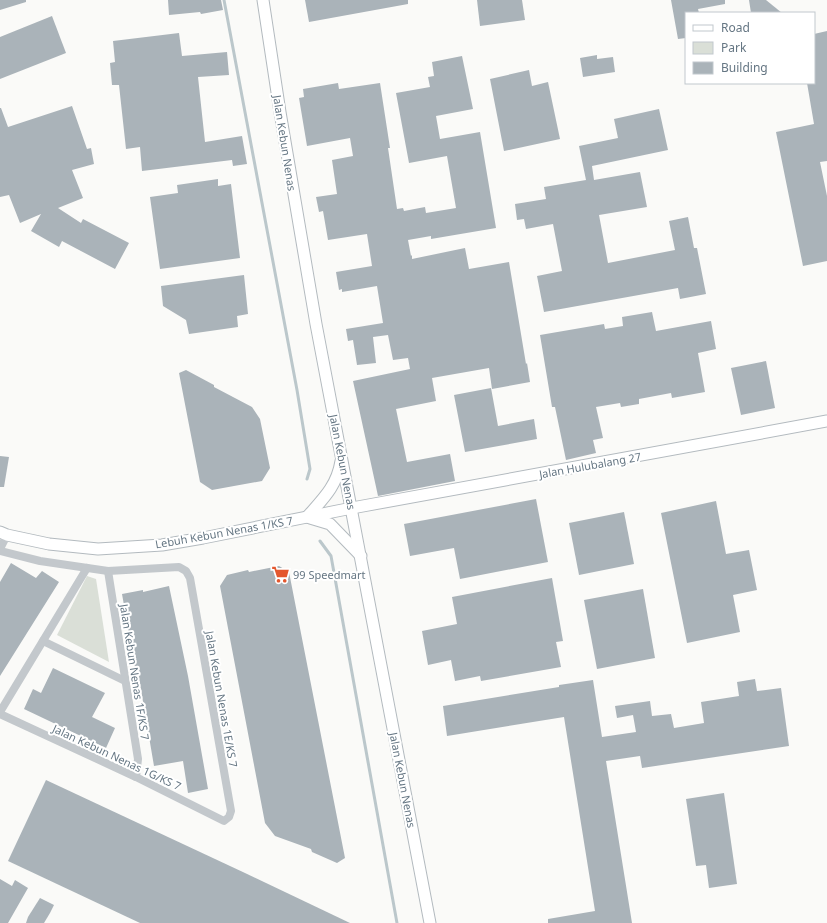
<svg xmlns="http://www.w3.org/2000/svg" width="827" height="923" viewBox="0 0 827 923" font-family="'Noto Sans',sans-serif">
<style>
.green{fill:#dadfd7}
.lines{fill:none;stroke-linecap:round;stroke-linejoin:round}
.stream{stroke:#bbc7cb;stroke-width:3}
.building{fill:#aab3b9}
.secondary-casing{stroke:#b3babf;stroke-width:13}
.street{stroke:#c3c8cc;stroke-width:8}
.secondary{stroke:#fff;stroke-width:11}
.labels{text-anchor:middle;dominant-baseline:central;stroke-width:4;stroke-linejoin:round;paint-order:stroke}
.street-label{font-size:11px;fill:#657683;stroke:#fff}
.poi-label{font-size:11px;fill:#657683;stroke:#fff;text-anchor:start}
</style>
<rect width="100%" height="100%" fill="#fafaf8"/>
<path class="green" d="M87,576l9,3 13,83 -52,-27z"/>
<g class="lines">
<g class="stream">
<path d="M224,0l73,390 13,79 -3,10"/>
<path d="M320,541l11,15 66,367"/>
</g>
</g>
<g class="building">
<path d="M0,0h26v2l-26,8z"/>
<path d="M168,0h53l2,10 -22,4 -1,-2 -31,3z"/>
<path d="M305,0h103v4l-99,18z"/>
<path d="M477,0h45l3,20 -45,6z"/>
<path d="M671,0h54v4l-27,5 1,4h-13v25l-8,1z"/>
<path d="M749,0h17l16,13h-31z"/>
<path d="M52,16l14,37 -66,26v-42z"/>
<path d="M827,31v130l-7,1 7,34v65l-24,5 -27,-134 38,-8 -7,-41h7v-49z"/>
<path d="M179,33l3,23 45,-4 2,23 -31,2 7,65 37,-6 5,28 -14,2 -1,-6 -90,11 -2,-24 -14,2 -7,-64h-7l-2,-22 5,-1 -2,-21z"/>
<path d="M597,55v4l16,-2 2,15 -32,5 -3,-19z"/>
<path d="M462,56l11,53 -37,7 4,23 40,-7 16,96 -65,11v-3l-23,4 3,16 1,-1v4l53,-11 4,21 40,-7 17,102 1,-1 3,19 -38,7 -3,-21 -57,10 4,23 -40,8 11,53 43,-8 5,27 -77,15 -25,-115 57,-12 -2,-11 -15,2 -5,-25 -15,2 3,26 -19,2 -4,-25 -5,1 -2,-12 37,-6 -6,-37 -35,6v-3l-3,1 -3,-18 36,-6 -5,-32 -39,6 -5,-29 -4,1 -3,-15 21,-3 -5,-34 21,-4 -3,-18 -43,8 -8,-48 5,-1 -1,-8 35,-6 1,6 41,-6 10,65h-2l9,61 6,-1 1,3 21,-4 1,6 30,-5 -9,-52 -38,7 -13,-70 34,-6 -2,-10 6,-1 -2,-14z"/>
<path d="M529,70l3,16 16,-4 12,57 -56,12 -14,-72z"/>
<path d="M72,106l15,43 4,-1 3,16 -22,6 11,28 -25,10 23,15 2,-4 46,24 -14,26 -53,-28 -3,6 -28,-16 10,-17 -21,9 -11,-28 -9,2v-89h1l7,19z"/>
<path d="M659,109l9,41 -76,16 2,14 46,-8 7,35 -48,8 9,48 67,-13 -6,-29 19,-4 6,31h3l9,46 -26,5 -2,-11 -134,24 -7,-36 25,-5 -9,-47 -27,5 -2,-10 -7,1 -2,-16 31,-5 -2,-12 42,-7 -7,-34 39,-8 -4,-19z"/>
<path d="M218,179v7l13,-2 9,74 -80,11 -10,-72 28,-4 -1,-8z"/>
<path d="M244,275l4,39 -11,2 1,11 -49,7 -3,-14 -23,-14 -2,-20z"/>
<path d="M652,312l4,19 55,-10 5,28 -18,4 7,39 -33,6 -1,-5 -32,6v5l-18,3 -1,-4 -24,4 7,31 -10,2 3,13 -30,7 -11,-53h-3l-12,-72 64,-11 1,5 18,-3 -1,-9z"/>
<path d="M766,361l9,47 -34,7 -10,-47z"/>
<path d="M186,370l28,15v2l38,20 8,12 10,49 -8,13 -50,9 -12,-8 -21,-109z"/>
<path d="M491,388l7,38 36,-7 3,20 -72,13 -11,-57z"/>
<path d="M0,456l9,1 -5,30h-4z"/>
<path d="M536,499l12,63 -88,17 -6,-31 -44,8 -6,-32z"/>
<path d="M716,501l10,53 23,-4 8,40 -24,5 7,37 -53,11 -26,-130z"/>
<path d="M624,512l10,52 -55,11 -10,-52z"/>
<path d="M11,563l25,15 6,-7 17,11 -59,94v-94z"/>
<path d="M279,566l10,6 56,286 -8,5 -25,-11 -1,-3 -36,-13 -10,-13 -18,-95 -27,-142 7,-11 21,-5 1,2z"/>
<path d="M552,578l11,63 -7,1 5,25 -80,14 -1,-5 -25,5 -4,-21 -23,5 -6,-34 35,-7 -5,-27z"/>
<path d="M169,586l19,90 20,113 -20,4 -5,-32 -29,5 -16,-94 -2,1 -14,-79 21,-4v2z"/>
<path d="M643,589l12,69 -58,11 -13,-69z"/>
<path d="M53,668l52,25 -13,24 23,11 -9,20 -82,-39 9,-20 8,4z"/>
<path d="M755,679l2,12 24,-3 8,58 -147,22 -2,-12 -34,5 26,162h-84v-4l47,-8 -31,-194 -117,19 -4,-30 116,-19v-2l34,-5 9,57 34,-5 -3,-17 -16,3 -2,-12 35,-5 2,15 19,-2 3,14 30,-5 -3,-21 38,-6 -2,-14z"/>
<path d="M46,780l199,93 105,50h-210l-49,-23 -83,-39z"/>
<path d="M724,793l13,91 -28,4 -3,-23 -10,1 -10,-67z"/>
<path d="M0,879l12,7 3,-6 13,8 -20,35h-8z"/>
<path d="M40,898l14,7 -4,8 -6,10h-18l2,-6z"/>
</g>
<g class="lines">
<defs>
<g id="secondary">
<path d="M263,0l17,112 36,212 114,599"/>
<path d="M307,517c16,-18 30,-31 34,-56"/>
<path d="M310,518l20,6 31,32"/>
<path d="M0,532l7,3 42,9 49,5 64,-4 41,-7 149,-30 475,-87"/>
</g>
</defs>
<use href="#secondary" class="secondary-casing"/>
<g class="street">
<path d="M0,549l7,-14"/>
<path d="M0,551l40,10 68,10 71,-4 7,4 4,7 41,233 -2,6 -5,4 -88,-44 -136,-63"/>
<path d="M108,571l30,188 -2,18"/>
<path d="M43,641l82,40"/>
<path d="M0,712l87,-144"/>
</g>
<use href="#secondary" class="secondary"/>
</g>
<defs>
<symbol id="supermarket-bare" viewBox="-9 -9 18 18"><path d="M-6-5.5h2.5l.6 2H6L4.5 2H-2.5L-4.4-4H-6ZM-1.5 3.2a1.3 1.3 0 1 0 .1 0ZM3 3.2a1.3 1.3 0 1 0 .1 0Z" fill="#e4572e" stroke="#fff" stroke-width="2.5" paint-order="stroke"/></symbol>
</defs>
<g fill-rule="evenodd">
<use href="#supermarket-bare" x="268" y="562" width="25" height="25"/>
</g>
<g class="labels">
<g class="street-label">
<text transform="translate(285 143) rotate(81)">Jalan Kebun Nenas</text>
<text transform="translate(343 462) rotate(79)">Jalan Kebun Nenas</text>
<text transform="translate(590 465) rotate(-10)">Jalan Hulubalang 27</text>
<text transform="translate(224 532) rotate(-10)">Lebuh Kebun Nenas 1/KS 7</text>
<text transform="translate(135 672) rotate(81)">Jalan Kebun Nenas 1F/KS 7</text>
<text transform="translate(222 699) rotate(80)">Jalan Kebun Nenas 1E/KS 7</text>
<text transform="translate(117 757) rotate(25)">Jalan Kebun Nenas 1G/KS 7</text>
<text transform="translate(403 780) rotate(79)">Jalan Kebun Nenas</text>
</g>
<g class="poi-label">
<text x="293" y="574">99 Speedmart</text>
</g>
</g>
<rect x="685" y="12" width="130" height="72" fill="#ffffff" stroke="#c1c8cd"/>
<rect x="693" y="25" width="20" height="6" fill="#ffffff" stroke="#c1c8cd"/>
<text x="721" y="32" font-size="12" fill="#657683">Road</text>
<rect x="693" y="42" width="20" height="12" fill="#dadfd7" stroke="#c1c8cd"/>
<text x="721" y="52" font-size="12" fill="#657683">Park</text>
<rect x="693" y="62" width="20" height="12" fill="#aab3b9" stroke="#c1c8cd"/>
<text x="721" y="72" font-size="12" fill="#657683">Building</text>
</svg>
